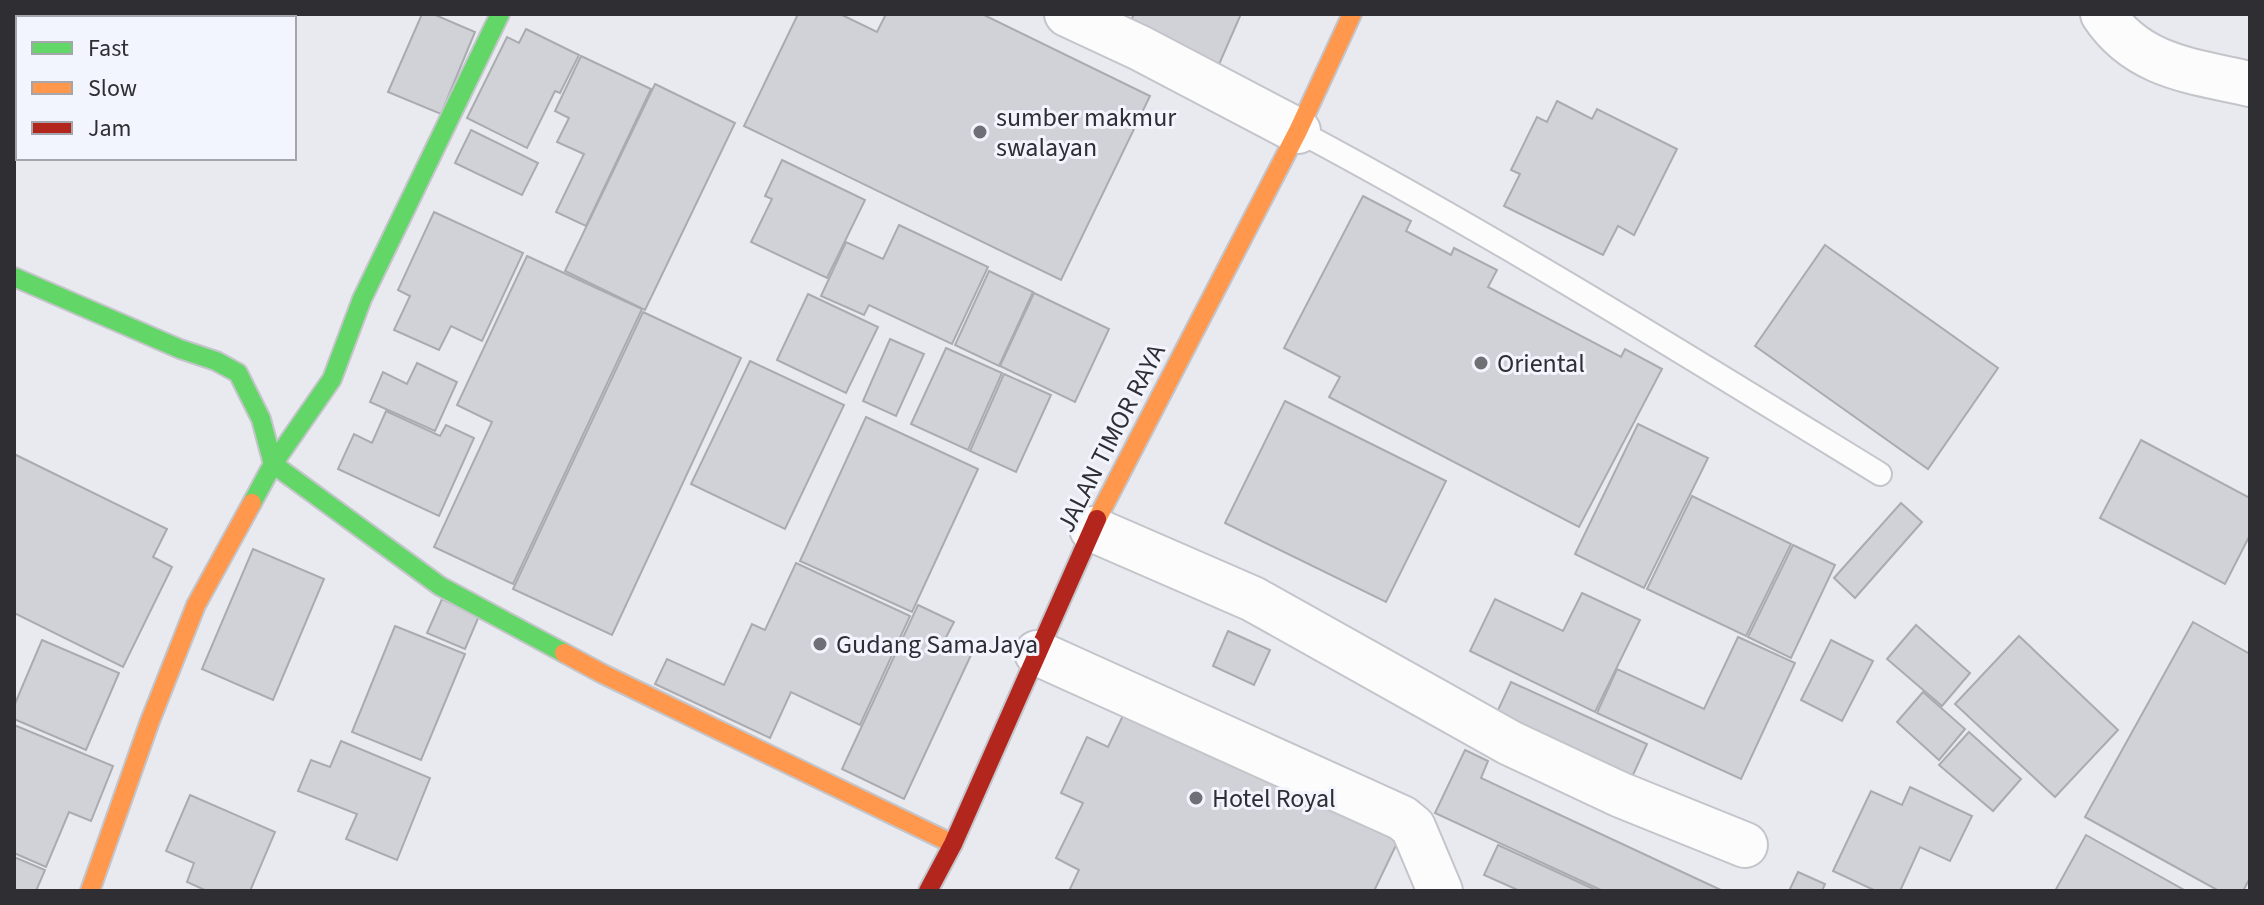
<svg xmlns="http://www.w3.org/2000/svg" width="2264" height="905" viewBox="0 0 2264 905" font-family="'Source Sans 3',sans-serif">
<style>
.building{fill:#d1d2d7;stroke:#aaabb0;stroke-width:2}
.lines{fill:none;stroke-linecap:round;stroke-linejoin:round}
.lane-casing{stroke:#c4c5ca;stroke-width:26}
.street-casing{stroke:#c4c5ca;stroke-width:48}
.fast-casing{stroke:#c4c5ca;stroke-width:22}
.slow-casing{stroke:#c4c5ca;stroke-width:22}
.jam-casing{stroke:#c4c5ca;stroke-width:22}
.lane{stroke:#fcfcfd;stroke-width:22}
.street{stroke:#fcfcfd;stroke-width:44}
.fast{stroke:#63d668;stroke-width:18}
.slow{stroke:#ff974d;stroke-width:18}
.jam{stroke:#b3261e;stroke-width:18}
.poi-dot{fill:#6f7075;stroke:#f3f5fe;stroke-width:3}
.labels{text-anchor:middle;dominant-baseline:central;stroke-width:6;stroke-linejoin:round;paint-order:stroke}
.poi-label{font-size:26px;fill:#2e2e33;stroke:#f3f5fe;text-anchor:start}
.street-label{font-size:26px;fill:#2e2e33;stroke:#f3f5fe}
</style>
<rect width="100%" height="100%" fill="#e9eaf0"/>
<g class="building">
<path d="M14,14h45l-2,4h-39v53l-4,-2z"/>
<path d="M106,14h48l9,4h-59z"/>
<path d="M216,14h36l-2,4h-26z"/>
<path d="M422,14h11l42,18 -34,82 -53,-22z"/>
<path d="M798,14h42l37,18 9,-18h96l168,82 -89,184 -317,-154z"/>
<path d="M1134,14h107l-24,55 -90,-40z"/>
<path d="M526,29l53,26 -19,38 -5,-2 -28,57 -60,-30 40,-81 12,6z"/>
<path d="M581,56l70,33 -65,137 -30,-14 28,-58 -27,-12 12,-24 -14,-7z"/>
<path d="M655,84l80,39 -90,187 -80,-39z"/>
<path d="M1557,101l35,18 5,-10 80,40 -43,86 -16,-9 -15,29 -99,-49 16,-32 -9,-4 26,-53 10,5z"/>
<path d="M471,130l67,33 -16,32 -67,-32z"/>
<path d="M782,160l83,40 -38,78 -76,-36 21,-43 -7,-3z"/>
<path d="M1363,196l48,25 -5,10 45,24 3,-7 43,22 -9,17 133,70 4,-8 37,20 -83,158 -250,-130 11,-20 -56,-29z"/>
<path d="M434,212l89,41 -41,88 -31,-15 -12,24 -45,-20 16,-34 -12,-6z"/>
<path d="M899,225l89,42 -36,77 -83,-39 -5,10 -43,-19 25,-54 37,17z"/>
<path d="M1825,245l173,123 -70,101 -173,-123z"/>
<path d="M527,256l115,53 -129,275 -79,-37 58,-125 -35,-17z"/>
<path d="M989,271l44,21 -34,74 -44,-21z"/>
<path d="M1034,293l75,36 -34,73 -75,-36z"/>
<path d="M808,294l70,33 -32,66 -69,-33z"/>
<path d="M643,312l98,46 -129,277 -99,-46z"/>
<path d="M890,339l34,15 -28,62 -33,-15z"/>
<path d="M946,348l56,25 -34,77 -57,-26z"/>
<path d="M750,361l94,44 -59,124 -94,-45z"/>
<path d="M417,363l40,19 -22,49 -65,-29 13,-30 24,12z"/>
<path d="M1004,374l47,21 -35,77 -46,-21z"/>
<path d="M1285,401l161,80 -60,121 -161,-79z"/>
<path d="M386,411l54,25 6,-11 28,13 -35,78 -101,-47 16,-35 18,9z"/>
<path d="M866,417l112,52 -66,143 -112,-51z"/>
<path d="M1638,424l70,34 -64,130 -69,-34z"/>
<path d="M2141,440l109,58v37l-25,49 -125,-66z"/>
<path d="M14,454l153,75 -14,28 19,10 -49,100 -109,-54z"/>
<path d="M1692,496l99,48 -45,92 -99,-47z"/>
<path d="M1901,503l21,19 -67,76 -21,-20z"/>
<path d="M1793,545l42,20 -44,93 -43,-21z"/>
<path d="M253,549l71,30 -51,121 -71,-31z"/>
<path d="M796,563l114,53 -50,109 -69,-33 -21,46 -115,-54 12,-25 57,26 28,-61 13,6z"/>
<path d="M1582,593l58,27 -45,92 -125,-61 25,-52 68,32z"/>
<path d="M442,599l37,17 -14,33 -38,-16z"/>
<path d="M918,605l36,17 -11,21 28,12 -67,144 -62,-30z"/>
<path d="M2193,622l57,32v224l-7,13h-24l-134,-74z"/>
<path d="M1916,625l54,48 -28,33 -55,-47z"/>
<path d="M395,626l70,28 -44,106 -69,-28z"/>
<path d="M1228,631l42,19 -16,35 -41,-19z"/>
<path d="M2019,636l99,94 -63,67 -100,-93z"/>
<path d="M1738,637l57,26 -54,116 -144,-66 20,-44 87,40z"/>
<path d="M42,640l77,33 -33,77 -72,-31v-13z"/>
<path d="M1831,640l42,21 -31,60 -41,-21z"/>
<path d="M1511,682l136,62 -19,42 -136,-63z"/>
<path d="M1923,692l42,37 -26,31 -42,-38z"/>
<path d="M1128,705l272,132 -26,54h-305l10,-21 -23,-12 27,-55 -22,-10 26,-56 21,10z"/>
<path d="M14,725l99,41 -22,55 -22,-9 -23,55 -32,-14z"/>
<path d="M1969,732l52,47 -28,32 -54,-46z"/>
<path d="M341,741l89,37 -33,82 -51,-21 11,-25 -59,-23 13,-31 19,7z"/>
<path d="M1465,750l23,11 -7,17 242,113h-120l-168,-78z"/>
<path d="M1910,787l62,29 -22,45 -30,-14 -20,44h-24l-43,-20 38,-80 31,14z"/>
<path d="M190,795l85,37 -25,59h-43l-20,-9 7,-19 -28,-12z"/>
<path d="M2086,835l100,56h-131z"/>
<path d="M1498,845l100,46h-78l-36,-16z"/>
<path d="M14,857l31,13 -9,21h-22z"/>
<path d="M1798,872l27,12 -3,7h-33z"/>
</g>
<g class="lines">
<defs>
<path id="lane" d="M1298,131c199,106 390,225 582,343"/>
<g id="street">
<path d="M1067,14l73,34 158,83"/>
<path d="M2103,14c35,53 90,57 147,70"/>
<path d="M1092,529l161,70 257,144 111,52 124,50"/>
<path d="M1037,653l365,165 11,9 27,64"/>
</g>
<g id="fast">
<path d="M14,277l166,72 36,12 22,12 23,46 12,45 167,122 124,67"/>
<path d="M252,503l21,-39 59,-85 30,-80 138,-285"/>
</g>
<g id="slow">
<path d="M1097,519l201,-388 54,-117"/>
<path d="M564,653l39,21 350,170"/>
<path d="M90,891l60,-170 46,-116 56,-102"/>
</g>
<path id="jam" d="M928,891l25,-47 144,-325"/>
</defs>
<use href="#lane" class="lane-casing"/>
<use href="#street" class="street-casing"/>
<use href="#fast" class="fast-casing"/>
<use href="#slow" class="slow-casing"/>
<use href="#jam" class="jam-casing"/>
<use href="#lane" class="lane"/>
<use href="#street" class="street"/>
<use href="#fast" class="fast"/>
<use href="#slow" class="slow"/>
<use href="#jam" class="jam"/>
</g>
<g class="poi-dot">
<circle cx="980" cy="132" r="8"/>
<circle cx="1481" cy="363" r="8"/>
<circle cx="820" cy="644" r="8"/>
<circle cx="1196" cy="798" r="8"/>
</g>
<g class="labels">
<g class="poi-label">
<text x="996" y="117">sumber makmur<tspan x="996" dy="30">swalayan</tspan></text>
<text x="1497" y="363">Oriental</text>
<text x="836" y="644">Gudang SamaJaya</text>
<text x="1212" y="798">Hotel Royal</text>
</g>
<g class="street-label">
<text transform="translate(1111 438) rotate(-63)">JALAN TIMOR RAYA</text>
</g>
</g>
<rect width="2264" height="905" fill="none" stroke="#2e2e33" stroke-width="32"/>
<rect x="16" y="16" width="280" height="144" fill="#f3f5fe" stroke="#a4a5ad" stroke-width="2"/>
<rect x="32" y="42" width="40" height="12" fill="#63d668" stroke="#a4a5ad" stroke-width="2"/>
<text x="88" y="56" font-size="24" fill="#2e2e33">Fast</text>
<rect x="32" y="82" width="40" height="12" fill="#ff974d" stroke="#a4a5ad" stroke-width="2"/>
<text x="88" y="96" font-size="24" fill="#2e2e33">Slow</text>
<rect x="32" y="122" width="40" height="12" fill="#b3261e" stroke="#a4a5ad" stroke-width="2"/>
<text x="88" y="136" font-size="24" fill="#2e2e33">Jam</text>
</svg>
